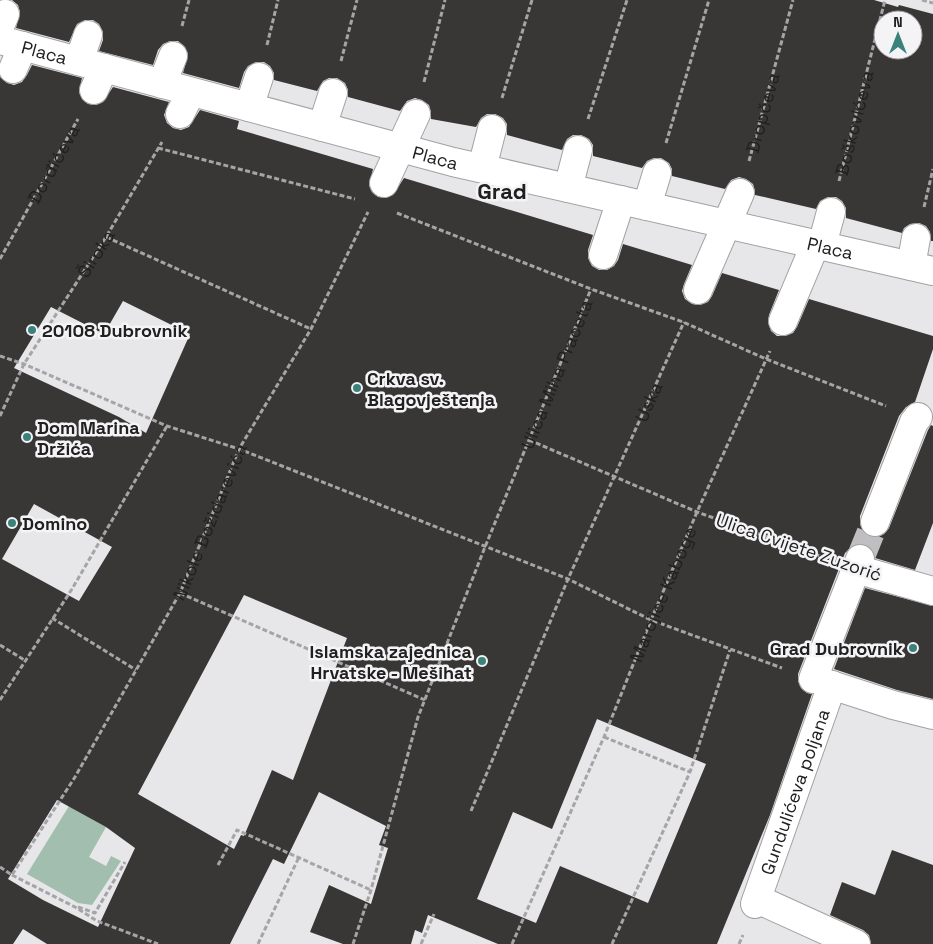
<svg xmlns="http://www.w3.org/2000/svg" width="933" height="944" viewBox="0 0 933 944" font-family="'Space Grotesk',sans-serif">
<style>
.green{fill:#a2beaf}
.building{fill:#393736;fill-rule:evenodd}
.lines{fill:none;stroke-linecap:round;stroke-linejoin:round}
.minor-tunnel{stroke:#bfbfc1;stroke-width:28;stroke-dasharray:28 14;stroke-linecap:butt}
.minor-casing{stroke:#a2a2a4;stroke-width:30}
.path{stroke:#a5a5a7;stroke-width:3;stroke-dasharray:5 2.5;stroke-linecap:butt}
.minor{stroke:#fff;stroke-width:28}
.poi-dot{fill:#3b827b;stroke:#f4f4f6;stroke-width:2}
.labels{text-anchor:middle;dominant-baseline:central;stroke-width:5;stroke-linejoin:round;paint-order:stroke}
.street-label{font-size:18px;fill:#202021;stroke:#f4f4f6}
.poi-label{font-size:18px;font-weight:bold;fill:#202021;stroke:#f4f4f6;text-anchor:start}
.district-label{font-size:22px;font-weight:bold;fill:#202021;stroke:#f4f4f6}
</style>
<rect width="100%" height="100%" fill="#e7e7e9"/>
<path class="green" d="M69,806l37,21 -17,30 17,9 5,-10 10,5 -29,44 -14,-2 -51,-29z"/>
<g class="building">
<path d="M12,0h862l24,7 1,-2 34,9v227h-2l-1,-9 -4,-6 -7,-3 -9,1 -6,4 -2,5 -56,-15v-10l-4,-7 -6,-4h-8l-8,4 -4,8 -61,-14v-4l-2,-7 -7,-5 -7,-2 -8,3 -6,9 -53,-13v-7l-3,-6 -8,-5h-7l-7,3 -5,7 -49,-12v-11l-4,-6 -8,-4h-8l-6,4 -5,11 -55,-15v-11l-4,-6 -8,-4h-8l-6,4 -5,9 -45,-8v-7l-2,-7 -7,-5 -7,-2 -8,3 -7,10 -52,-14v-7l-3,-7 -8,-5h-8l-6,3 -6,10 -43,-11v-7l-4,-7 -6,-4h-8l-8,4 -4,6 -5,16 -56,-15 5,-19 -3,-7 -7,-6h-8l-7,3 -5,6 -5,15 -54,-14 4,-11v-8l-4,-8 -6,-4h-8l-8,4 -8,18 -53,-14 4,-16 -2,-7zM883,20h30v30h-30z"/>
<path d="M32,65l50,13 -3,14 3,7 6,5 8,1 7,-3 10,-15 56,15 -5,13 3,8 6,5 8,2 8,-3 11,-17 39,11 -2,8 136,40 -4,16 3,7 6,5 8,1 7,-3 11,-17 189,57 -5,15v8l4,8 7,4h8l7,-4 4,-6 5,-16 69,21 -8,19 -2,7 3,8 7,5 8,1 8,-3 4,-6 10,-23 57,17 -10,25 -1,7 3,9 6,5h8l8,-3 4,-6 12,-28 124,37v13l-18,53 -9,5 -7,9 -39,100v8l3,7 7,6h8l6,-3 5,-6 39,-98 3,-5 2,1v97l-18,47 -40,-12 -3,-8 -7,-6h-7l-7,3 -6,6 -47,121v7l3,7 6,5 5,1 -42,121 -53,129h-219l-70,-29 -6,18 -7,-3 -4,14h-68l-33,-12 19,-47 42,19 17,-56 -9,-3 7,-19 -67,-34 -35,72 -11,-5 -43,85h-183l-24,-15 -10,15h-13v-867l7,6 7,2 8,-3 5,-7zM123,301l67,33 -44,99 -27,-16 -105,-49 37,-61 53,27zM34,504l78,43 -33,54 -77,-42zM244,595l103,43 -54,142 -21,-10 -28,66 -3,-1 -7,14 -96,-55zM597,719l109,45 -58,139 -88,-37 -24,57 -59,-24 36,-87 39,17zM57,800l49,27 29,21 -37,79 -55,-27 -35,-21z"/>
<path d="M865,588l68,18v93l-36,-9 -63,-21z"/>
<path d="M892,850l41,15v79h-62l-2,-9 -6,-5 -33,-15 12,-33 33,13z"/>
</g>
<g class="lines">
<path class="minor-tunnel" d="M860,559l15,-37"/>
<defs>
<g id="minor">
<path d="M0,26l5,-12"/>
<path id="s9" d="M0,40l453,122 480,109"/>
<path d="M79,61l9,-26"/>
<path d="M13,69l10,-23"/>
<path d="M162,84l11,-28"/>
<path d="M94,90l10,-22"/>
<path d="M249,107l10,-30"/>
<path d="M180,114l11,-22"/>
<path d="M322,127l11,-34"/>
<path d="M482,168l10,-39"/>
<path d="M384,183l32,-69"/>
<path d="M568,188l10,-38"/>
<path d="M647,206l10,-33"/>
<path d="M822,245l9,-33"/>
<path d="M603,255l18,-55"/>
<path d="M911,266l5,-28"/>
<path d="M698,290l42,-97"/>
<path d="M783,321l32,-76"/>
<path d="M875,522l39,-100 4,-5"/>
<path d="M856,569l77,22"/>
<path d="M813,679l47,-120"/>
<path d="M822,682l71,23 40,10"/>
<path d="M757,899l99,45"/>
<path id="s10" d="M755,904l77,-219"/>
</g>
</defs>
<use href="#minor" class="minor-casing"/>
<g class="path">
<path d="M922,0l11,3"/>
<path d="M182,26l7,-26"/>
<path d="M267,45l11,-45"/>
<path d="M341,61l16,-61"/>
<path d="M424,82l21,-82"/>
<path d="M502,98l30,-98"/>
<path d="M588,119l39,-119"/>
<path d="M666,143l43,-143"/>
<path d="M158,148l197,51"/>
<path id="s1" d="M749,161l44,-161"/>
<path id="s2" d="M839,181l46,-181"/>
<path d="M924,207l9,-38"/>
<path d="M397,213l194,76 92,33 83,37 120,47"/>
<path d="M106,237l205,92"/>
<path id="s3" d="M0,259l78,-140"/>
<path d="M0,356l24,8 143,62 72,23 329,130 83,41 131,48"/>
<path id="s4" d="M0,416l24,-52 82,-127 56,-95"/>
<path d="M529,440l168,72 129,46"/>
<path d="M180,593l245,107"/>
<path d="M52,618l84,52"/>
<path d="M0,645l26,16"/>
<path d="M0,700l72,-111 95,-163"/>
<path d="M604,737l86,35"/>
<path id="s5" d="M471,811l97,-232 116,-257"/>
<path d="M218,865l19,-35 134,60"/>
<path id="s6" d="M0,867l12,8 63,-98 105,-184 59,-144 72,-120 57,-117"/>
<path d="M12,875l63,32 22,14 61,23"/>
<path d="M78,907l17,6 30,-51"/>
<path d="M258,944l41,-87"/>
<path id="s7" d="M353,944l18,-54 47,-173 67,-170 106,-258"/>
<path d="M421,944l13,-30"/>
<path id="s8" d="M512,944l92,-207 47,-117 46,-108 73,-161"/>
<path d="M612,944l78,-172 40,-122"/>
<path d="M739,944l4,-9"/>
</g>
<use href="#minor" class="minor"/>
</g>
<g class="poi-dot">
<circle cx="32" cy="330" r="5"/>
<circle cx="357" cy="388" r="5"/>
<circle cx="27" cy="437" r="5"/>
<circle cx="12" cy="523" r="5"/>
<circle cx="913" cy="648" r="5"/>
<circle cx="482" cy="661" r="5"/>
</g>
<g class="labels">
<g class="street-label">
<text stroke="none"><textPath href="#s9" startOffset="46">Placa</textPath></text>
<text stroke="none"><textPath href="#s1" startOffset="50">Dropčeva</textPath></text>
<text stroke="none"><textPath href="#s2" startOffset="60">Boškovićeva</textPath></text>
<text stroke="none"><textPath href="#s9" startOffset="451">Placa</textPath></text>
<text stroke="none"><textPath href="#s3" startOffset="109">Đorđićeva</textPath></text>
<text stroke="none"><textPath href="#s9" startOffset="856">Placa</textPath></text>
<text stroke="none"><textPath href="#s4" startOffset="189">Široka</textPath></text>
<text stroke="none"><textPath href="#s7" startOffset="606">Ulica Miha Praceta</textPath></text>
<text stroke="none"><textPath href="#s5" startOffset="446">Uska</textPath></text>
<text stroke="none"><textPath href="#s6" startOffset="420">Nikole Božidarevića</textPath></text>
<text transform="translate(799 547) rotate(19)">Ulica Cvijete Zuzorić</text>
<text stroke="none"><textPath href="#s8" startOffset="381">Marojice Kaboge</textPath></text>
<text stroke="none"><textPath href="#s10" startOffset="119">Gundulićeva poljana</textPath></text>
</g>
<g class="poi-label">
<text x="42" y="330">20108 Dubrovnik</text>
<text x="367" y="378">Crkva sv.<tspan x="367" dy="21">Blagovještenja</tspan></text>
<text x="37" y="427">Dom Marina<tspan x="37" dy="21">Držića</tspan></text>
<text x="22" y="523">Domino</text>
<text x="903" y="648" text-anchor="end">Grad Dubrovnik</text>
<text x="472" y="651" text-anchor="end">Islamska zajednica<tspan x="472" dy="21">Hrvatske - Mešihat</tspan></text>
</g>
<g class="district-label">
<text x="502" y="191">Grad</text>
</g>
</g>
<g transform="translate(898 35)"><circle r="24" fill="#f4f4f6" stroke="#9f9fa1"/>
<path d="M0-4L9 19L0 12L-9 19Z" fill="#3b827b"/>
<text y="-8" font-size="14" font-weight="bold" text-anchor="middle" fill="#202021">N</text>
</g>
</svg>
